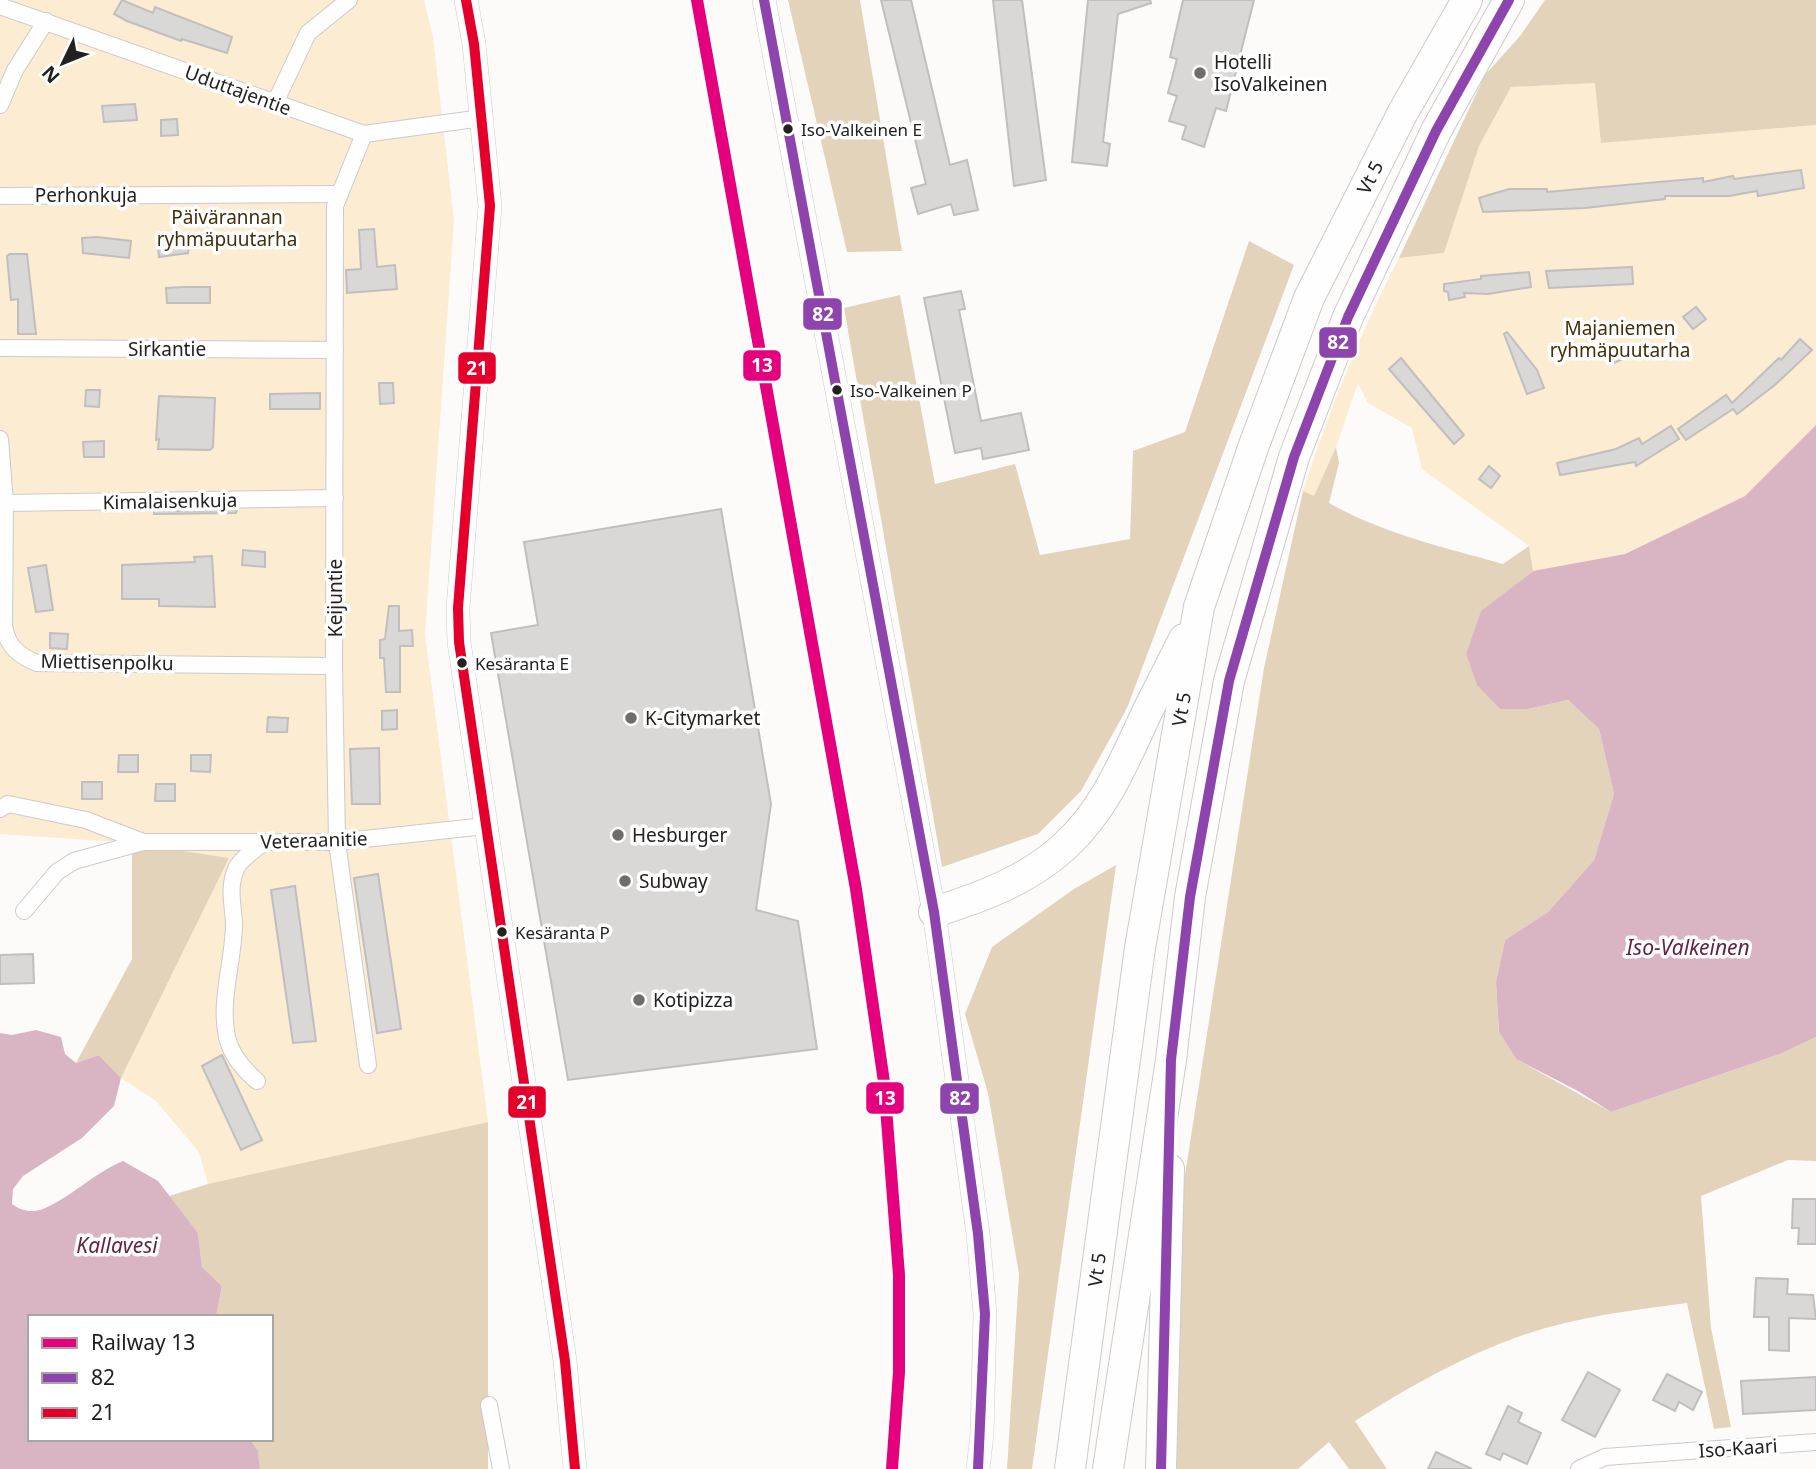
<svg xmlns="http://www.w3.org/2000/svg" width="1816" height="1469" viewBox="0 0 1816 1469" font-family="'Noto Sans',sans-serif">
<style>
.green{fill:#fbecd2}
.forest{fill:#e2d3ba}
.water{fill:#d9b4c3}
.building{fill:#dad8d7;stroke:#c0bebe;stroke-width:2}
.lines{fill:none;stroke-linecap:round;stroke-linejoin:round}
.street-casing{stroke:#cccbca;stroke-width:18}
.secondary-casing{stroke:#cccbca;stroke-width:24}
.highway-casing{stroke:#cccbca;stroke-width:32}
.street{stroke:#fffefe;stroke-width:16}
.secondary{stroke:#fffefe;stroke-width:23}
.highway{stroke:#fffefe;stroke-width:30}
.bus-1-casing{stroke:#fff;stroke-width:16}
.bus-2-casing{stroke:#fff;stroke-width:16}
.bus-1{stroke:#8e44ad;stroke-width:10}
.bus-2{stroke:#e4002b;stroke-width:10}
.rail-1-casing{stroke:#fff;stroke-width:18}
.rail-1{stroke:#e5007d;stroke-width:12}
.poi-dot{fill:#6f6d6c;stroke:#fff;stroke-width:2.5}
.bus-dot{fill:#222120;stroke:#fff;stroke-width:2.5}
.labels{text-anchor:middle;dominant-baseline:central;stroke-width:7;stroke-linejoin:round;paint-order:stroke}
.bus-label{font-size:17px;fill:#222120;stroke:#fff;text-anchor:start}
.poi-label{font-size:19px;fill:#222120;stroke:#fff;text-anchor:start}
.street-label{font-size:19px;fill:#222120;stroke:#fff}
.park-label{font-size:19px;fill:#422f09;stroke:#fff}
.water-label{font-size:21px;font-style:italic;fill:#632444;stroke:#fff}
.line-badge{stroke:#fff;stroke-width:2.5}
.badge-label{font-size:19px;text-anchor:middle;font-weight:bold;fill:#fff}
</style>
<rect width="100%" height="100%" fill="#fdfbfa"/>
<g class="green">
<path d="M0,0h424l9,37 21,184 -29,413 63,488 -280,62 -9,-32 -43,-51 -35,-23 108,-220 -97,-15 -132,-9z"/>
<path d="M1596,83l6,60 214,-18v300l-71,71 -120,58 -92,17 -4,-25 -107,-77 -10,-41 -44,-25 -10,-20 -22,64 -22,50 -11,-6c26,-80 57,-158 96,-233l45,-5 35,-107 32,-59z"/>
</g>
<g class="forest">
<path d="M788,0h72l42,251 -55,1z"/>
<path d="M1545,0h271v125l-215,18 -6,-60 -84,4 -32,59 -35,107 -45,5 86,-183 35,-39z"/>
<path d="M1249,241l45,24 -167,443 -46,83 -43,43 -96,33 -98,-559 56,-13 35,189 80,-20 25,91 90,-16 3,-88 52,-19z"/>
<path d="M1336,447l3,16 -10,40c55,31 114,44 174,61l26,-18 4,25 -52,41 -15,42 11,30 23,25h28l40,-9 31,29 15,65 -20,66 -46,52 -43,28 -9,42 3,50 17,27 95,53 169,-58 36,-17v124l-28,-1 -87,36 10,132 20,99 -17,2 -27,-126c-55,7 -111,14 -164,32 -60,21 -115,52 -168,86l32,48h-38l-20,-27 -31,27h-122l2,-249 86,-552 39,-177 11,5z"/>
<path d="M132,843l97,15 -108,220 -22,-23 -23,8 56,-104z"/>
<path d="M1116,865l-84,604h-25l12,-195 -31,-181 -23,-79 27,-67 82,-58z"/>
<path d="M488,1122v347h-228l-2,-18 -8,-12h21v-122h-55l6,-31 -20,-19 -4,-34 -29,-37 39,-12z"/>
</g>
<g class="water">
<path d="M1816,425v612l-36,17 -169,58 -33,-21 -62,-32 -17,-27 -3,-50 9,-42 43,-28 46,-52 20,-66 -15,-65 -31,-29 -40,9h-28l-23,-24 -11,-31 15,-43 52,-40 92,-17 120,-58z"/>
<path d="M36,1030l25,7 4,17 11,9 23,-8 22,23 -7,28 -32,32 -59,38 -10,13 -1,15c9,7 20,9 31,5 27,-11 51,-36 80,-48l35,20 40,52 4,34 20,19 -6,31h-186v122h220l8,12 2,18h-260v-436l12,2z"/>
</g>
<g class="building">
<path d="M122,0l31,13 2,-6 77,30 -5,16 -45,-14 -1,2 -54,-20 -13,-7z"/>
<path d="M881,0h30l39,165 17,-5 11,50 -24,5 -3,-11 -33,10 -7,-26 15,-4z"/>
<path d="M993,0h29l24,180 -32,6z"/>
<path d="M1088,0h62l1,3 -33,11 -15,128 7,2 -3,22 -35,-4z"/>
<path d="M1183,0h71l-28,111 -10,-3 -12,39 -22,-8 4,-13 -17,-5 8,-25 -9,-3 9,-34 -7,-2z"/>
<path d="M135,104l2,16 -33,2 -2,-16z"/>
<path d="M177,119l1,16 -17,1v-16z"/>
<path d="M1801,170l3,18 -46,8 -1,-5 -28,5h-64v3l-80,9 -102,4 -4,-14 30,-9h38v3l156,-14v4l30,-6 1,3z"/>
<path d="M374,229l3,38 18,-2 2,24 -50,4 -1,-23 15,-1 -2,-39z"/>
<path d="M190,233l-2,20 -29,4 -2,-20z"/>
<path d="M97,237l34,4 -2,17 -46,-5 -1,-15z"/>
<path d="M10,254h17l9,80h-18v-35l-7,1 -4,-44z"/>
<path d="M1632,267l1,17 -84,4 -3,-17z"/>
<path d="M1529,272l2,15 -43,7 -24,-1 1,4 -16,3 -1,-8 -4,-1v-7l37,-5v-3z"/>
<path d="M185,287h25v16h-43l-1,-15z"/>
<path d="M961,291l4,18 -6,1 22,111 40,-8 8,37 -46,9 -2,-11 -26,5 -31,-155z"/>
<path d="M1696,307l10,12 -13,10 -10,-12z"/>
<path d="M1507,332l30,38 7,18 -17,6 -23,-60z"/>
<path d="M1800,339l12,11 -36,34 -39,30 -4,-5 -47,31 -8,-11 48,-34 6,8 47,-45 2,2z"/>
<path d="M1621,343l6,14 -15,7 -6,-14z"/>
<path d="M1401,358l63,77 -10,9 -65,-75z"/>
<path d="M379,383h14l1,20 -14,1z"/>
<path d="M86,390h14l-1,17 -14,-1z"/>
<path d="M320,393v16h-50v-15z"/>
<path d="M159,396l56,2 -2,49 -3,3 -52,-1 1,-10 -3,1z"/>
<path d="M1671,426l8,13 -43,27 -1,-4 -75,13 -3,-12 59,-14 23,-11 3,6z"/>
<path d="M104,441v16h-20l-1,-15z"/>
<path d="M1489,466l11,10 -9,12 -12,-9z"/>
<path d="M721,509l50,295 -15,106 42,11 19,128 -249,31 -77,-447 47,-8 -14,-83z"/>
<path d="M237,510l-1,3 -82,1v-3z"/>
<path d="M243,550l22,2v15l-23,-2z"/>
<path d="M212,556l3,51 -56,-1v-7h-37v-34l73,-3 -1,-5z"/>
<path d="M46,565l7,45 -17,2 -8,-44z"/>
<path d="M389,606h10v25l13,-1 1,16h-13v46h-14l-2,-34h-4v-18l5,-1z"/>
<path d="M50,633l18,1 -1,15 -17,-1z"/>
<path d="M397,710v19l-15,1v-19z"/>
<path d="M268,717l20,1 -1,14h-20z"/>
<path d="M379,748l1,56h-28l-2,-55z"/>
<path d="M119,755h19v17h-20z"/>
<path d="M191,755h20l-1,17 -19,-1z"/>
<rect x="82" y="782" width="20" height="17"/>
<path d="M156,784h19v17h-20z"/>
<path d="M378,874l23,155 -24,4 -23,-155z"/>
<path d="M295,886l21,155 -23,2 -22,-153z"/>
<path d="M33,954l1,29 -34,1v-29z"/>
<path d="M222,1055l40,85 -21,10 -39,-84z"/>
<path d="M1793,1199h23v45h-18l1,-16h-7z"/>
<path d="M1756,1278l32,1 -1,15 26,1 3,24 -27,-1v33l-20,-1v-33h-15z"/>
<path d="M1588,1372l32,18 -25,47 -33,-17z"/>
<path d="M1667,1374l35,18 -9,18 -14,-8 -4,9 -22,-11z"/>
<path d="M1816,1377v33l-73,4 -2,-33z"/>
<path d="M1508,1406l14,7 -4,9 23,11 -14,31 -24,-11 -3,7 -14,-6z"/>
<path d="M1436,1452l36,17h-44z"/>
</g>
<g class="lines">
<defs>
<g id="street">
<path d="M0,6l364,128 118,-16"/>
<path d="M275,103l33,-70 41,-33"/>
<path d="M0,105l15,-35 31,-49"/>
<path d="M364,134l-29,72 -1,460 3,176 31,223"/>
<path d="M0,196l340,-2"/>
<path d="M0,348l335,2"/>
<path d="M0,439l5,64 -1,123c3,20 15,30 33,37l297,3"/>
<path d="M5,503l330,-5"/>
<path d="M0,809l8,-5 78,16 57,22"/>
<path d="M24,911l33,-39 17,-11 69,-19h194l148,-16"/>
<path d="M257,1081c-14,-12 -26,-26 -30,-44 -8,-37 7,-77 7,-114 -1,-19 -6,-36 2,-54 4,-10 19,-19 27,-26"/>
<path d="M489,1405l12,64"/>
<path d="M1579,1469l26,-12 211,-15"/>
</g>
<g id="secondary">
<path d="M466,0l8,44 16,162 -32,402 1,34 106,719 10,108"/>
<path d="M764,0l170,912 44,322 7,80 -3,120 -4,35"/>
</g>
<g id="highway">
<path d="M934,912c46,-14 95,-32 132,-67 40,-37 59,-86 82,-135 12,-24 24,-47 36,-71"/>
<path id="s1" d="M1070,1469l70,-521 59,-341 55,-162 55,-147 93,-184 65,-114"/>
<path d="M1108,1469l63,-409 19,-163 39,-216 65,-224 54,-140 88,-186 73,-131"/>
<path d="M1161,1469l8,-300"/>
</g>
</defs>
<use href="#street" class="street-casing"/>
<use href="#secondary" class="secondary-casing"/>
<use href="#highway" class="highway-casing"/>
<use href="#street" class="street"/>
<use href="#secondary" class="secondary"/>
<use href="#highway" class="highway"/>
<defs>
<g id="bus-1">
<path d="M764,0l170,912 44,322 7,80 -7,155"/>
<path d="M1161,1469l10,-409 19,-163 39,-216 65,-224 54,-140 88,-186 73,-131"/>
</g>
<path id="bus-2" d="M466,0l8,44 16,162 -32,402 1,34 106,719 10,108"/>
</defs>
<use href="#bus-1" class="bus-1-casing"/>
<use href="#bus-2" class="bus-2-casing"/>
<use href="#bus-1" class="bus-1"/>
<use href="#bus-2" class="bus-2"/>
<defs>
<path id="rail-1" d="M697,0l159,889 28,193 15,193v97l-7,97"/>
</defs>
<use href="#rail-1" class="rail-1-casing"/>
<use href="#rail-1" class="rail-1"/>
</g>
<g class="poi-dot">
<circle cx="1200" cy="73" r="7"/>
<circle cx="631" cy="718" r="7"/>
<circle cx="618" cy="835" r="7"/>
<circle cx="625" cy="881" r="7"/>
<circle cx="639" cy="1000" r="7"/>
</g>
<g class="bus-dot">
<circle cx="788" cy="129" r="6"/>
<circle cx="837" cy="390" r="6"/>
<circle cx="462" cy="663" r="6"/>
<circle cx="502" cy="932" r="6"/>
</g>
<g class="labels">
<g class="bus-label">
<text x="801" y="129">Iso-Valkeinen E</text>
<text x="850" y="390">Iso-Valkeinen P</text>
<text x="475" y="663">Kesäranta E</text>
<text x="515" y="932">Kesäranta P</text>
</g>
<g class="poi-label">
<text x="1214" y="62">Hotelli<tspan x="1214" dy="22">IsoValkeinen</tspan></text>
<text x="645" y="718">K-Citymarket</text>
<text x="632" y="835">Hesburger</text>
<text x="639" y="881">Subway</text>
<text x="653" y="1000">Kotipizza</text>
</g>
<g class="street-label">
<text transform="translate(238 90) rotate(20)">Uduttajentie</text>
<text stroke="none"><textPath href="#s1" startOffset="1335">Vt 5</textPath></text>
<text x="86" y="195">Perhonkuja</text>
<text x="167" y="349">Sirkantie</text>
<text transform="translate(170 501) rotate(-1)">Kimalaisenkuja</text>
<text transform="translate(335 598) rotate(-90)">Keijuntie</text>
<text transform="translate(107 662) rotate(1)">Miettisenpolku</text>
<text stroke="none"><textPath href="#s1" startOffset="768">Vt 5</textPath></text>
<text transform="translate(314 840) rotate(-2)">Veteraanitie</text>
<text stroke="none"><textPath href="#s1" startOffset="201">Vt 5</textPath></text>
<text transform="translate(1738 1448) rotate(-4)">Iso-Kaari</text>
</g>
<g class="park-label">
<text x="227" y="217">Päivärannan<tspan x="227" dy="22">ryhmäpuutarha</tspan></text>
<text x="1620" y="328">Majaniemen<tspan x="1620" dy="22">ryhmäpuutarha</tspan></text>
</g>
<g class="water-label">
<text x="1688" y="947">Iso-Valkeinen</text>
<text x="117" y="1245">Kallavesi</text>
</g>
</g>
<g class="line-badge">
<rect x="802" y="297" width="41" height="34" rx="7" fill="#8e44ad"/>
<rect x="1318" y="326" width="40" height="33" rx="7" fill="#8e44ad"/>
<rect x="742" y="349" width="40" height="33" rx="7" fill="#e5007d"/>
<rect x="457" y="351" width="40" height="34" rx="7" fill="#e4002b"/>
<rect x="865" y="1081" width="40" height="34" rx="7" fill="#e5007d"/>
<rect x="939" y="1082" width="41" height="33" rx="7" fill="#8e44ad"/>
<rect x="507" y="1085" width="40" height="34" rx="7" fill="#e4002b"/>
</g>
<g class="badge-label">
<text x="823" y="321">82</text>
<text x="1338" y="349">82</text>
<text x="762" y="372">13</text>
<text x="477" y="375">21</text>
<text x="885" y="1105">13</text>
<text x="960" y="1105">82</text>
<text x="527" y="1109">21</text>
</g>
<rect x="28" y="1315" width="245" height="126" fill="#ffffff" stroke="#a7a6a6" stroke-width="2"/>
<rect x="42" y="1338" width="35" height="10" fill="#e5007d" stroke="#a7a6a6" stroke-width="2"/>
<text x="91" y="1350" font-size="21" fill="#222120">Railway 13</text>
<rect x="42" y="1373" width="35" height="10" fill="#8e44ad" stroke="#a7a6a6" stroke-width="2"/>
<text x="91" y="1385" font-size="21" fill="#222120">82</text>
<rect x="42" y="1408" width="35" height="10" fill="#e4002b" stroke="#a7a6a6" stroke-width="2"/>
<text x="91" y="1420" font-size="21" fill="#222120">21</text>
<g transform="translate(63 63) rotate(227)" stroke="#ffffff" stroke-width="5" paint-order="stroke">
<path d="M0-5L12 26L0 18L-12 26Z" fill="#222120"/>
<text y="-10" font-size="19" font-weight="bold" text-anchor="middle" fill="#222120">N</text>
</g>
</svg>
